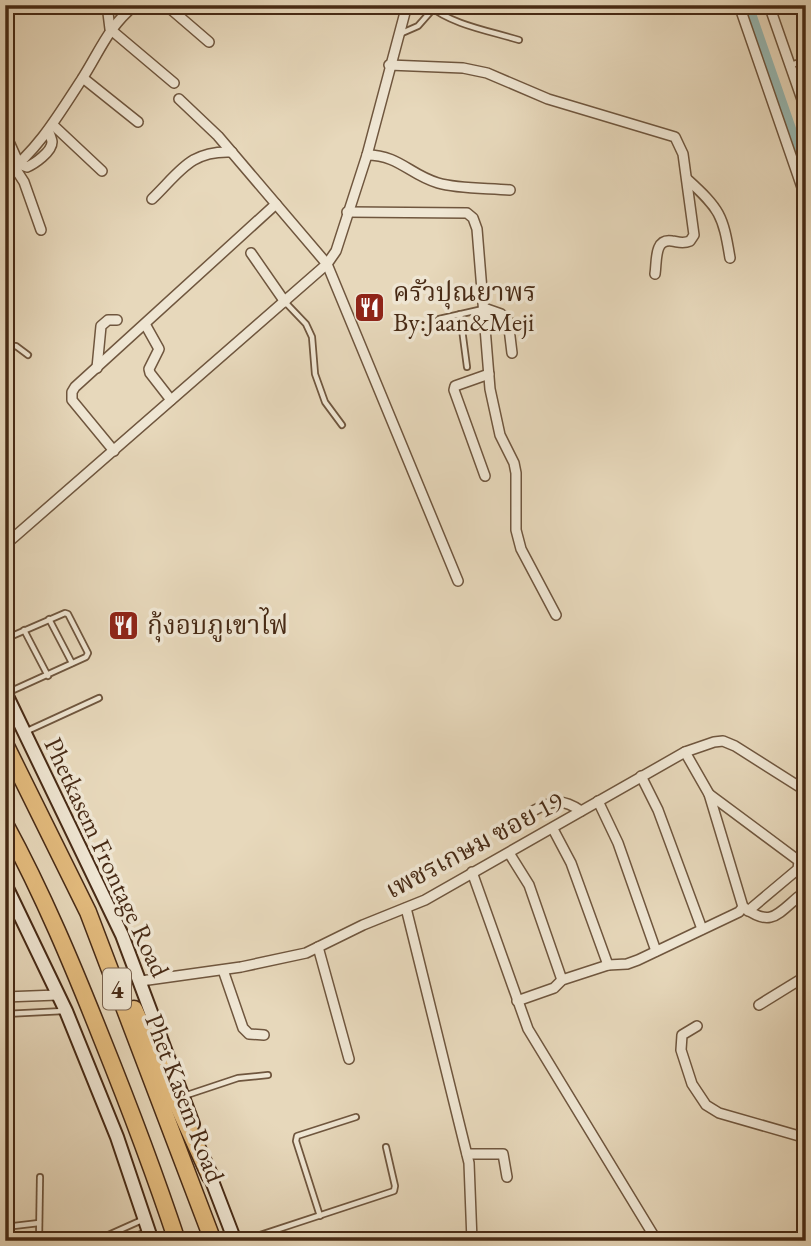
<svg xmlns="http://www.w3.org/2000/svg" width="811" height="1246" viewBox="0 0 811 1246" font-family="'EB Garamond','Noto Serif Thai',serif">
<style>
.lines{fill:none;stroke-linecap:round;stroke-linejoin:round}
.canal{stroke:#97b9b4;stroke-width:12}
.lane-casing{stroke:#6f563e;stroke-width:8}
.street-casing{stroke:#6f563e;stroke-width:12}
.secondary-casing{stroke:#472a15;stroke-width:16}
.highway-casing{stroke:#472a15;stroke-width:19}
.lane{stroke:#efe6d3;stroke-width:4.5}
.street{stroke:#efe6d3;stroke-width:9}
.secondary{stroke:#efe6d3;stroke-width:12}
.highway{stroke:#e4bc7e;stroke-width:16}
.labels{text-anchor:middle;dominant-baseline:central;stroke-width:7;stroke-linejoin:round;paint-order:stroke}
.shield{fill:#efe6d3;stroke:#79624e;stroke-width:2}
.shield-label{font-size:24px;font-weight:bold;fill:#472a15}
.poi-label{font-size:26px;fill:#472a15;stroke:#efe6d3;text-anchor:start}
.street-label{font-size:26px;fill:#472a15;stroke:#efe6d3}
</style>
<rect width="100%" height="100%" fill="#e7d8bb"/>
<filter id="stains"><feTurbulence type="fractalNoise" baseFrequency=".00286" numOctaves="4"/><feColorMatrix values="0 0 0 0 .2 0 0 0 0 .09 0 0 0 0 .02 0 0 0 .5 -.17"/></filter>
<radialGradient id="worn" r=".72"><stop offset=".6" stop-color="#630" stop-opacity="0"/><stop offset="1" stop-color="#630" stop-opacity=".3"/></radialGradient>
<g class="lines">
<path class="canal" d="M747,5l59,170"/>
<defs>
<g id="lane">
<path d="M428,5c24,20 62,26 91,35"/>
<path d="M402,33l16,-7 15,-17"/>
<path d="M791,65l15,-5"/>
<path d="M286,303l20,21 6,13 3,37 10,28 17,23"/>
<path d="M460,314l7,53"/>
<path d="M439,319l44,-10"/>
<path d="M5,347l11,-1 12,9"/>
<path d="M49,619l23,44"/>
<path d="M24,630l24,46"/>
<path d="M5,639l60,-26 3,1 20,39 -2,4 -77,35"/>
<path d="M25,732l74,-34"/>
<path d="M5,1014l59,-3"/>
<path d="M184,1096l54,-18 30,-3"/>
<path d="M320,1216l-24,-75 1,-5 59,-19"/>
<path d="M6,1241l-1,-14 34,-4"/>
<path d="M39,1241l1,-64"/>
<path d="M95,1241l47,-21"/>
<path d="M126,1241l21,-10"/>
<path d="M242,1241l152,-50 1,-5 -9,-39"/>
</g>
<g id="street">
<path d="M107,5l3,24 64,54"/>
<path d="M166,5l43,37"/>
<path d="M739,5l67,194"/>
<path d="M769,5l37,106"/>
<path d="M389,65l74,3 24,5 61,26 127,38 8,17 11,81 -4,6c-7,3 -11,1 -18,0 -18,-3 -15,20 -17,33"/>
<path d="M83,78l55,44"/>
<path d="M179,99l39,37 109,128 131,317"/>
<path d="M53,125l49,46"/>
<path d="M5,133l14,31 8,3c7,-3 25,-15 25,-25 0,-2 -3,-10 -4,-11"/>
<path d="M367,155c32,0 43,20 71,28 20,6 50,5 72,7"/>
<path d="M15,168l9,14 17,48"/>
<path d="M5,175c34,-26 54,-61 77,-96 18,-28 26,-52 53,-74"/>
<path d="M687,179c33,30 36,36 43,79"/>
<path d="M152,199c28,-27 38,-49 80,-47"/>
<path d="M347,212l120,1 6,5 4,11 13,160 10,46 14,28 2,10v57l5,19 35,66"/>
<path d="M251,253l34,49"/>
<path d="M484,308l17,6 7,6 4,33"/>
<path d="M145,324l14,25 -10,20 1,4 21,27"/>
<path d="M97,368l4,-42 7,-6h9"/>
<path d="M114,451l-42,-51v-8l3,-5 201,-183"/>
<path d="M485,476l-31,-86 1,-4 34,-12"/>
<path d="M5,545l322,-281 9,-13 31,-96 40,-150"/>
<path d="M641,776l17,34 44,119"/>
<path d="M709,794l90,67 -1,8 -50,42"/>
<path d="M598,801l20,42 38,108"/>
<path d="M531,812c20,-11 30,-15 50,-1"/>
<path d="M553,829l18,34 37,102"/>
<path d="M509,853l20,32 33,95"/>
<path d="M472,872l56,157 129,212"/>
<path d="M406,908l63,255 3,78"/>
<path d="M745,908c25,19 32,7 53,-11"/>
<path d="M318,947l31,112"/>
<path d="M223,970l20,58 6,6 15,1"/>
<path d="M141,981l100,-14 65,-14 57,-28 62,-25 260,-148 29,-10 9,-1 12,5 71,45"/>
<path d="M5,997l52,-2"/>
<path d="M517,1001l37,-13 8,-8 46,-15 19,-1 11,-4 101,-48 4,-5 -34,-113 -24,-42"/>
<path d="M759,1005l47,-29"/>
<path d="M697,1026l-15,9 -1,15 11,34 14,21 13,8 87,25"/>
<path d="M467,1154h36l4,23"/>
</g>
<g id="secondary">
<path d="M5,692l117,243 71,189"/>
<path d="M5,884l61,127 51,126 35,104"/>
<path d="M207,1168l28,73"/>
</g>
<g id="highway">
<path d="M5,744l83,168 125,329"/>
<path d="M5,824c38,70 68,142 97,215 27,67 52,133 75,202"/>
<path d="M134,1009l76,167"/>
</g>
</defs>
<use href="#lane" class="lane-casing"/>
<use href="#street" class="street-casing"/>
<use href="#secondary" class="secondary-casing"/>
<use href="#highway" class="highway-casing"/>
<use href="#lane" class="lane"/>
<use href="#street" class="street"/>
<use href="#secondary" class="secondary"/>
<use href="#highway" class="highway"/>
</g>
<defs>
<symbol id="restaurant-square" viewBox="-11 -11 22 22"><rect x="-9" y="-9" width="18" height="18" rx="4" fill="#8f2418" stroke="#efe6d3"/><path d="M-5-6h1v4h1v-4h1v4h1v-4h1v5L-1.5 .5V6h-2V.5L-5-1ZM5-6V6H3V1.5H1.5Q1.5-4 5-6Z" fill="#fff"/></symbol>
</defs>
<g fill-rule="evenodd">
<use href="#restaurant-square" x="352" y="290" width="35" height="35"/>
<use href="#restaurant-square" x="106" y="608" width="35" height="35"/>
</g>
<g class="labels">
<rect class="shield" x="103" y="968.5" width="28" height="41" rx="5"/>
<g class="shield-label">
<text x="117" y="989">4</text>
</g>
<g class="poi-label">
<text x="393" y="292">ครัวปุณยาพร<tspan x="393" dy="30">By:Jaan&amp;Meji</tspan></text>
<text x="147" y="625">กุ้งอบภูเขาไฟ</text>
</g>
<g class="street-label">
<text transform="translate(474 845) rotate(-28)">เพชรเกษม ซอย 19</text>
<text transform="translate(107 857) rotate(65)">Phetkasem Frontage Road</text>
<text transform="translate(185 1098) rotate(69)">Phet Kasem Road</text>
</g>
</g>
<rect width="811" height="1246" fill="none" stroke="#e7d8bb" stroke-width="28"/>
<rect x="7" y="7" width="797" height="1232" fill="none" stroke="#472a15" stroke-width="3.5"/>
<rect x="14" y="14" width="783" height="1218" fill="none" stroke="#472a15" stroke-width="2"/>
<rect width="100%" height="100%" filter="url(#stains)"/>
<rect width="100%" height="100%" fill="url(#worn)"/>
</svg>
